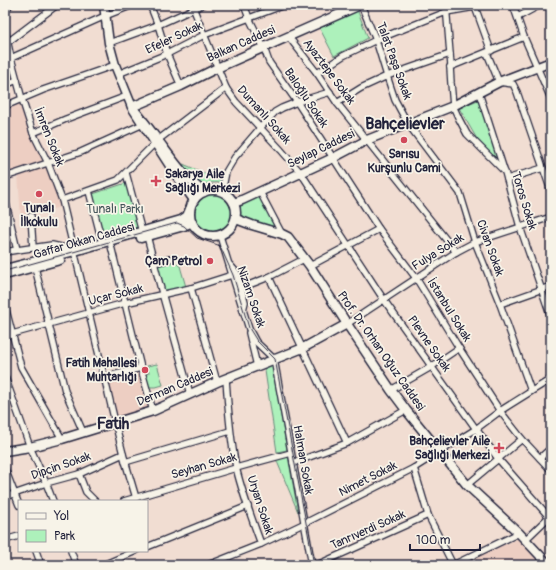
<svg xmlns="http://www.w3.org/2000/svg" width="556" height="570" viewBox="0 0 556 570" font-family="Pangolin,sans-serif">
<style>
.built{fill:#edcec2}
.green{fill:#adf1bb;stroke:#688a7b}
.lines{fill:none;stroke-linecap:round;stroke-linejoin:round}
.minor-casing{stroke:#22223b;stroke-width:8}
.secondary-casing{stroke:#22223b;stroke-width:11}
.minor{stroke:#f7f3e8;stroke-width:5.5}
.secondary{stroke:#f7f3e8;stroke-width:8}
.tram{stroke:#22223b;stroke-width:1}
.poi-dot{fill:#d1495b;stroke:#f7f3e8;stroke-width:1.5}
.labels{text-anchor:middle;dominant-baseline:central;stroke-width:3.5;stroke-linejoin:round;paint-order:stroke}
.street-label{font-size:12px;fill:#22223b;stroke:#f7f3e8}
.poi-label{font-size:12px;font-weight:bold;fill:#22223b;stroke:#f7f3e8;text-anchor:end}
.park-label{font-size:12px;fill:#45565b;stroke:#f7f3e8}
.district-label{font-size:16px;font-weight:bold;fill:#22223b;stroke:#f7f3e8}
</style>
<rect width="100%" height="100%" fill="#f1ddd2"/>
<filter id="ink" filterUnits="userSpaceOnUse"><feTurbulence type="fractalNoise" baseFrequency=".025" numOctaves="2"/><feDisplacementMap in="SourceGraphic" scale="8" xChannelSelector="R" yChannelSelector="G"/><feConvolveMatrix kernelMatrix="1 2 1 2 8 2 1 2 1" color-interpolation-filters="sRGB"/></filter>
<g filter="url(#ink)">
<g class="built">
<path d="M22,99l41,107 -42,13 -3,-44 -13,2v-71z"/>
<path d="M141,368l12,43 -38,11 -10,-45z"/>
<path d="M518,539l26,26h-86z"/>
</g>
<g class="green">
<path d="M357,9l11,29 -34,18 -16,-31z"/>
<path d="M480,99l20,65 -23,-25 -18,-31z"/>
<path d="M183,164l38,16 -1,3c-8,-1 -14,0 -21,4l-17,-22z"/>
<path d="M126,183l12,44 -35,9 -10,-42z"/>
<path d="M260,194l19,36 -41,-11 -1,-12z"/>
<circle cx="214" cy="213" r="19"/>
<path d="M173,261l7,5 6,21 -24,6 -7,-28z"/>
<path d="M157,364l6,21 -7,2h-10l-3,-12 6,-2 -2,-7z"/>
<path d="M264,364h7l1,1 15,85 -10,2z"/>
<path d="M288,456l10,56 -22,-53z"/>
</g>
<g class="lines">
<defs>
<g id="minor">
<path d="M150,5l8,20 9,29 14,32"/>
<path d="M192,5l34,83 10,14 45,48 20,23 83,127 92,129 24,32 51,58"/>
<path d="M244,5l5,13 15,30 5,14 28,40 82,127 37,49 43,70 41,63 22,28 29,31"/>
<path d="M361,5l15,35 11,36 8,24 13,24 52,69 15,49 25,62 31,87"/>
<path d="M446,5l5,61 -1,1 1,16 2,23 6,13 8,15 38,38 15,55 31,90"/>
<path d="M513,5l11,32 27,62"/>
<path d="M5,10l5,-5"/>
<path d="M518,17l22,-12"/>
<path d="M5,30l6,28 11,41 11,34 15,30 14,37 53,222 8,32 13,44"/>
<path d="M288,36l29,37 20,30 119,149"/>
<path d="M8,42l49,-37"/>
<path d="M109,43l49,-18 44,-20"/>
<path d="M487,53l12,29 14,2 4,8 34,99"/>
<path d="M5,60l6,-2 94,-42 28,-11"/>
<path d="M450,67l74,-30"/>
<path d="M317,73l26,-17 33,-16 70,-28 29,-5 16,44"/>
<path d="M118,74l49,-20 37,-19 80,-30"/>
<path d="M5,85l12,-5"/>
<path d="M479,93l8,24 17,53"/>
<path d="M337,103l24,-15 26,-12 63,-22"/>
<path d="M5,106l38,-16 72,-25"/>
<path d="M33,133l33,-14 61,-23"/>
<path d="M126,173l16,59"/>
<path d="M5,177l76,-25 62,-28"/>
<path d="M507,179l36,-11"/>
<path d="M89,191l13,51"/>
<path d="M222,192l4,-20 9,-15 25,-29 15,-16 7,-4 15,-6 33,-10"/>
<path d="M260,192l22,42"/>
<path d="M5,199l12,51"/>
<path d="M62,200l56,-20 40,-40 68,-52"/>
<path d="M31,216l2,32"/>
<path d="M147,236l15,57 28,101"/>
<path d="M220,236l29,93 7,13 18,17 38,206"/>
<path d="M111,246l31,126 11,39"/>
<path d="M5,252l12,-2 35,-5 22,5"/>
<path d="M154,263l16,-4"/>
<path d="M230,265l7,8 8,29 -2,8"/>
<path d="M310,266l69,-37"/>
<path d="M35,267l30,124 18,41"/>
<path d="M269,277l78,166"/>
<path d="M191,288l26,94"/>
<path d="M241,288l28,-11 35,-18"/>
<path d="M500,304l51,-18"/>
<path d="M5,306l16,61 41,72"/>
<path d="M347,324l109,-72 19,-10 76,-25"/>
<path d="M249,333l8,33"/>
<path d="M5,336l120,-33 66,-15 41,-13"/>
<path d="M5,377l25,70 16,36 7,18"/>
<path d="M105,377l36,-9"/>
<path d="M226,379c2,29 4,59 10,88 6,26 16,52 25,77"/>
<path d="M391,390l40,-23 28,-19"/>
<path d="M540,458l11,-10"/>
<path d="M125,462l105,-31"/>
<path d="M293,463l54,-20 59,-33"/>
<path d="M414,468l14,47 25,50"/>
<path d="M5,469l14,36"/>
<path d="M79,474l7,18 9,9"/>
<path d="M467,485l55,-46"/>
<path d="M5,497l41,-14 33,-9 44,-20"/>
<path d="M124,501l112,-33 55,-15"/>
<path d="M5,540l14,-4"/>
<path d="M525,540l26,-25"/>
<path d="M147,547l101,-41"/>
<path d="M36,551l5,14"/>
<path d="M71,551l5,14"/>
<path d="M103,565l33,-14"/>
<path d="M208,565l53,-21 44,-21 109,-55 62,-39 24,-18 51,-32"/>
<path d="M317,565l111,-50"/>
<path d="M453,565l66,-32"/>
</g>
<g id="secondary">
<path d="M104,5l5,38 6,22 17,42 49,-21 36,-18 143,-63"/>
<circle cx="213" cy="213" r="23"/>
<path d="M194,200l-20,-28 -42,-65c9,11 17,21 25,32 13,17 29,41 47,53"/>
<path d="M234,203l8,-3 91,-42 34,-18 86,-34 46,-24 52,-20"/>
<path d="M236,219l16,6 30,9 6,3 22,29 37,58 44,66 15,20 61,75 52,48 30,32"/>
<path d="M141,238l43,-12 8,-4"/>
<path d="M5,269l70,-18 106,-31 6,-4 3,-7"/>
<path d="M5,275l55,-15"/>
<path d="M5,451l25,-4 32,-8 91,-28 64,-29 86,-34 44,-24"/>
</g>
</defs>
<use href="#minor" class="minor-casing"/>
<use href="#secondary" class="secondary-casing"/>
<use href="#minor" class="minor"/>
<use href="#secondary" class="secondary"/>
<path class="tram" d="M5,271l172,-48 7,3 13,12 21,7 3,3 12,27 16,53 8,13 18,18 39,206"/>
</g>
</g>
<g class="poi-dot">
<circle cx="404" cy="140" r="4"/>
<path d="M154 175h4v4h4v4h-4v4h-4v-4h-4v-4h4z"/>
<circle cx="39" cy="194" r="4"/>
<circle cx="210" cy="261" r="4"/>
<circle cx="145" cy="370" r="4"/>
<path d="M497 442h4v4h4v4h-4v4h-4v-4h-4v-4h4z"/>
</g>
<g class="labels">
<g class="street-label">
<text transform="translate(174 38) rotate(-25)">Efeler Sokak</text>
<text transform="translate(241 44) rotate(-24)">Balkan Caddesi</text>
<text transform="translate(394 61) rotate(70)">Talat Paşa Sokak</text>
<text transform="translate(329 72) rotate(53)">Ayaztepe Sokak</text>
<text transform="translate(306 98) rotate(56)">Baloğlu Sokak</text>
<text transform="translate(264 115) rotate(48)">Dumanlı Sokak</text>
<text transform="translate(49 137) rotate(68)">İmren Sokak</text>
<text transform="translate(321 149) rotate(-26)">Seylap Caddesi</text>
<text transform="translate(524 201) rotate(73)">Toros Sokak</text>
<text transform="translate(84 241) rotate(-16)">Gaffar Okkan Caddesi</text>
<text transform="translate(490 248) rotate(70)">Civan Sokak</text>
<text transform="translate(438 252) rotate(-32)">Fulya Sokak</text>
<text transform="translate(116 295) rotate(-14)">Uçar Sokak</text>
<text transform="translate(251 297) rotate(71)">Nizam Sokak</text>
<text transform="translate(449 310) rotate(58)">İstanbul Sokak</text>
<text transform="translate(429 344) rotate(55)">Plevne Sokak</text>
<text transform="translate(381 351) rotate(55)">Prof. Dr. Orhan Oğuz Caddesi</text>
<text transform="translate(175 387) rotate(-23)">Derman Caddesi</text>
<text transform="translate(303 460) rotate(80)">Halman Sokak</text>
<text transform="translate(61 466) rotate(-19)">Dipçin Sokak</text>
<text transform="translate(204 466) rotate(-16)">Seyhan Sokak</text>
<text transform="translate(368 479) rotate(-27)">Nimet Sokak</text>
<text transform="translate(260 505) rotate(72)">Uryan Sokak</text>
<text transform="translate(368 530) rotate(-24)">Tanrıverdi Sokak</text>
</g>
<g class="poi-label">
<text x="404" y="154" text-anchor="middle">Sarısu<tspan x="404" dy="14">Kurşunlu Cami</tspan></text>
<text x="165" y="174" text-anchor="start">Sakarya Aile<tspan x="165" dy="14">Sağlığı Merkezi</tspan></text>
<text x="39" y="208" text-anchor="middle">Tunalı<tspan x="39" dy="14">İlkokulu</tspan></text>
<text x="202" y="261">Çam Petrol</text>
<text x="137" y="363">Fatih Mahallesi<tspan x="137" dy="14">Muhtarlığı</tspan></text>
<text x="490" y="441">Bahçelievler Aile<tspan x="490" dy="14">Sağlığı Merkezi</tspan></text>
</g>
<g class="park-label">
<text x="115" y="209">Tunalı Parkı</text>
</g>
<g class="district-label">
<text x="405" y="124">Bahçelievler</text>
<text x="113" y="424">Fatih</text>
</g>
</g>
<rect width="556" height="570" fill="none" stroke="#f7f3e8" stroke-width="20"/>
<rect x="10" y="10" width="536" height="550" fill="none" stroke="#22223b" stroke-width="1.5" filter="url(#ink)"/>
<rect x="18" y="500" width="130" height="52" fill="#f7f3e8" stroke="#a29fa3"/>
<rect x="26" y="513" width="20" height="6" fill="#f7f3e8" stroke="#a29fa3"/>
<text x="54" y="520" font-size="12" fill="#22223b">Yol</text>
<rect x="26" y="530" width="20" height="12" fill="#adf1bb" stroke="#a29fa3"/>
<text x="54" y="540" font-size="12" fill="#22223b">Park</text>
<path d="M410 544v6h70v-6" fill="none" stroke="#22223b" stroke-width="2"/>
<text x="416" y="544" font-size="12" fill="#22223b" stroke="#f7f3e8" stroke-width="3" paint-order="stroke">100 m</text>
</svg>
